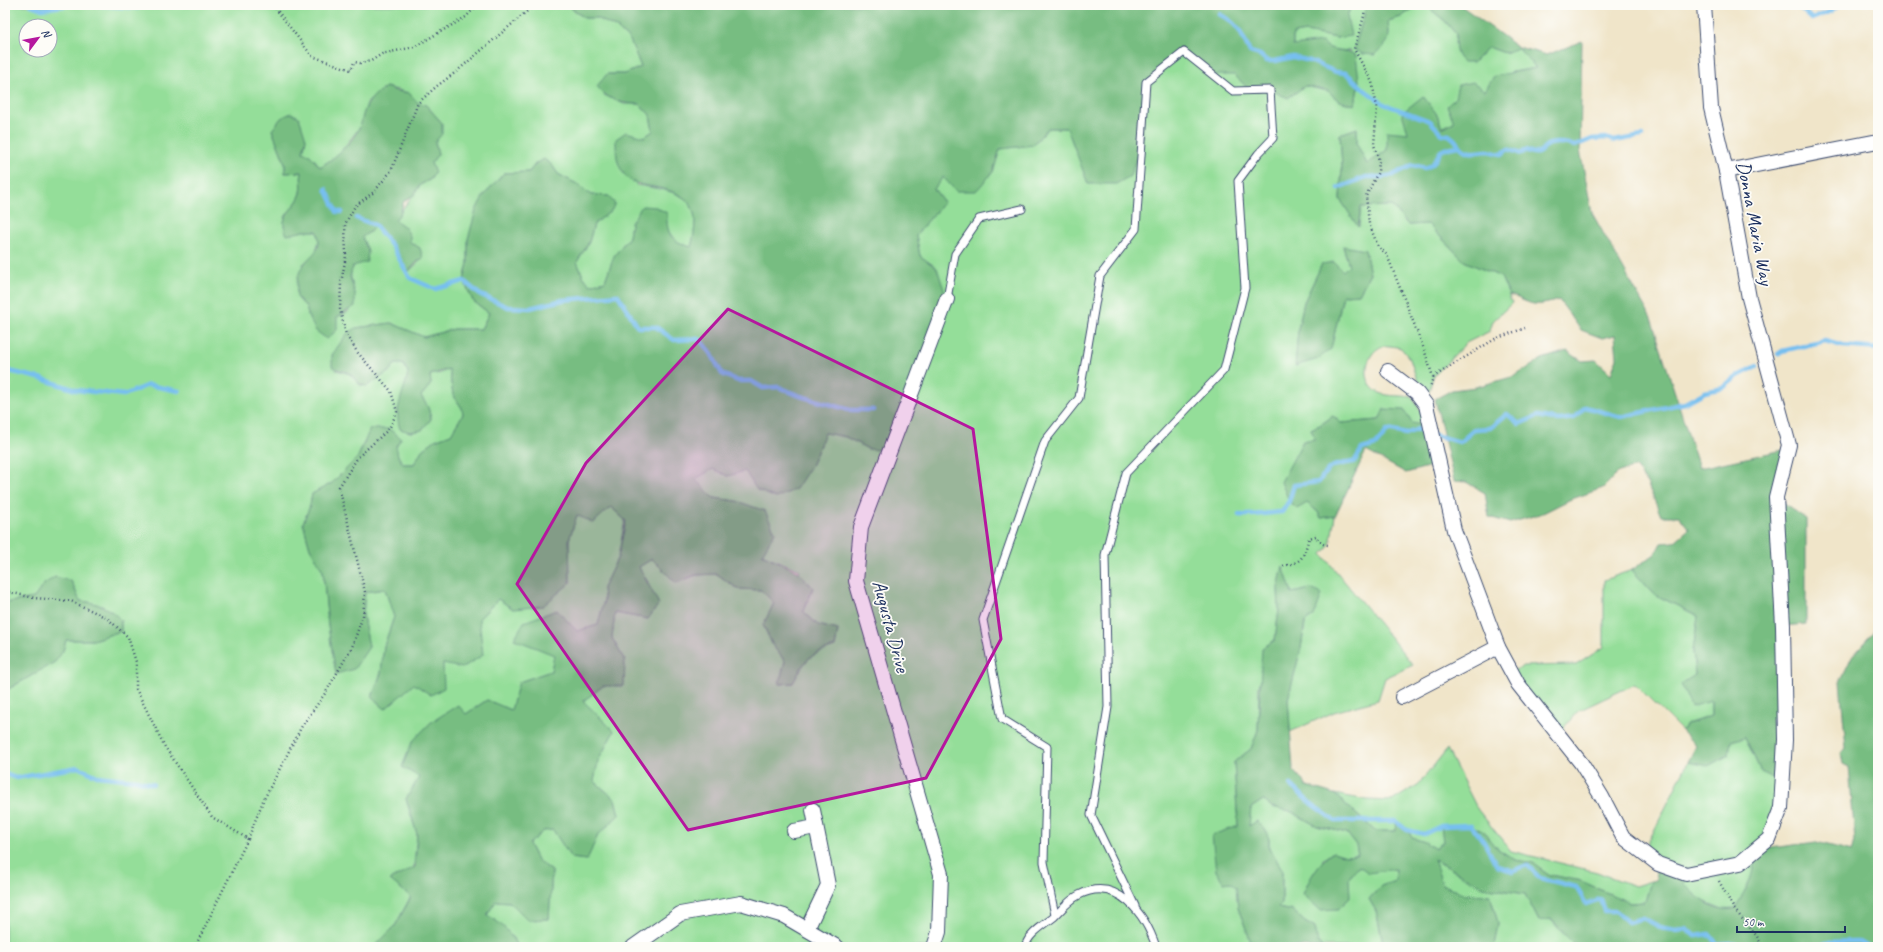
<svg xmlns="http://www.w3.org/2000/svg" width="1883" height="952" viewBox="0 0 1883 952" font-family="Caveat,sans-serif">
<style>
.green{fill:#94de99;stroke:#58867c;fill-rule:evenodd}
.forest{fill:#77bd81;stroke:#497670}
.lines{fill:none;stroke-linecap:round;stroke-linejoin:round}
.stream{stroke:#77bfef;stroke-width:4.5}
.lane-casing{stroke:#3b4a6e;stroke-width:9}
.street-casing{stroke:#3b4a6e;stroke-width:16}
.path{stroke:#3b4a6e;stroke-width:2.5;stroke-dasharray:1 3;stroke-linecap:butt}
.lane{stroke:#fff;stroke-width:7}
.street{stroke:#fff;stroke-width:14}
.marked{fill:#b5179e;fill-opacity:0.2;stroke:#b5179e;stroke-width:3;stroke-linejoin:round}
.labels{text-anchor:middle;dominant-baseline:central;stroke-width:3.5;stroke-linejoin:round;paint-order:stroke}
.street-label{font-size:20px;fill:#1b2f5e;stroke:#fdfcf7}
</style>
<rect width="100%" height="100%" fill="#fdfcf7"/>
<filter id="ink" filterUnits="userSpaceOnUse"><feTurbulence type="fractalNoise" baseFrequency=".025" numOctaves="2"/><feDisplacementMap in="SourceGraphic" scale="8" xChannelSelector="R" yChannelSelector="G"/><feConvolveMatrix kernelMatrix="1 2 1 2 8 2 1 2 1" color-interpolation-filters="sRGB"/></filter>
<filter id="wash" filterUnits="userSpaceOnUse"><feTurbulence type="fractalNoise" baseFrequency=".012" numOctaves="4" result="noise"/><feDisplacementMap in="SourceGraphic" scale="16" xChannelSelector="R" yChannelSelector="G"/><feGaussianBlur stdDeviation="0.9" result="paint"/><feColorMatrix in="noise" values="0 0 0 0 0 0 0 0 0 0 0 0 0 0 0 0 0 1.4 0 .05"/><feComposite in="paint" operator="in"/></filter>
<g filter="url(#wash)">
<rect width="100%" height="100%" fill="#f0e5c9"/>
<g class="green">
<path d="M5,5h567v4l12,9h13l20,10 13,12 11,27 -16,7h-18l-3,21 20,9h16l10,11 3,16 -9,6 -8,48c44,7 69,10 55,62 -13,-4 -20,-8 -25,-22l-35,-2 -2,14 -15,19 -9,25 -15,4 -7,-9 -6,-14 12,-20 5,-18 17,-13 -3,-15 -17,-1 -14,-11 -19,-10 -6,-9 -16,-2 -7,9 -25,1 -32,55 -4,11v24l-4,18 9,20 16,12 -8,16h-27l-30,8 -33,-14 -35,5 -24,27 4,15 14,4 10,11 7,1 23,-15 5,-7h8l5,8 -2,13 -9,27 13,20 12,-2 9,-11 -3,-12 -7,-11 10,-12 -1,-9 11,-2 8,-4 4,26 9,13 1,6 -12,20 -16,6 -13,10 -8,14h-11l-5,-8 -2,-10 5,-8 -38,6 -5,13 -26,26 -20,11 -2,12 -7,17 7,25 13,23 5,55 8,48 33,-27 -6,-31 2,-24 20,-3 9,28 -10,29 -3,27 -9,24 12,11 30,-25 17,12 12,-31 36,-45 19,-20 15,10 57,-26 -1,-43 8,-26 34,-7 14,13 -7,37 -15,31 1,12 -6,25 -21,6 -23,24 -3,16 -32,11 -8,29 -24,-11 -21,14 -46,63 -14,22 11,35 -6,62 -16,30 -21,21h-369v-256l24,-14 34,-26 3,-11h27l28,-9v-11c-11,-12 -25,-18 -41,-19l-9,-20 -27,3 -10,14 -29,5zM26,26h24v24h-24zM386,87l23,6 9,10 8,2 16,18 -7,18 3,13 -7,9v16l-11,6 -26,36 15,21 14,16 -16,15 -15,-27 -17,-21 -5,7 -9,5 7,14c-18,17 -21,17 -13,42l-7,19 -11,5 -28,1 -3,-11 -9,-10 6,-33 12,-10 4,-14 -2,-9h-13l-17,3c-10,-20 8,-23 14,-41 2,-7 -1,-13 1,-21l-17,1v-10l-13,-33 34,9 -3,13 12,8 5,7 17,-11 12,-15 11,-14 7,-24z"/>
<path d="M1352,5h13l-1,11 -10,33 35,-15 -1,-13 13,-4 17,-12h7l20,16 11,13 -1,10 19,18 14,-15 17,6 13,-6 18,21 -24,4 -27,19 -31,31 -12,6 -6,-15 -69,52 -10,-21v-16l-17,7 2,31 -2,33 19,28 2,-20 31,-1 16,19 20,-1 36,37 37,16 11,26 -19,18 -3,10 -24,12 -33,34 -4,15 -12,-12 -7,-21 -9,-11c-5,-1 -13,-3 -18,-2 -20,7 -22,40 -3,47 9,4 22,2 31,4 8,9 11,16 12,28l-44,-5 -38,3 -8,-7 -13,9 -9,4 4,10 -12,2 -4,8 8,54 11,9 3,6 14,-2 -5,29 -8,9 91,111 -28,13 -7,22 -44,12 -44,20 -2,-33 13,-51 10,-59 -19,4 -9,-26 -5,21 1,21 -4,31 -16,46 -1,44 -7,19 -17,13 4,64 -8,55 6,6 2,21 15,39h-736l-5,-11 -25,-21 9,-14 14,1 18,18 21,-1 3,-48 -15,-11 -8,-16 14,-13 11,-1 17,28 15,2 12,-25 21,-20 -4,-16 -21,-18 4,-20 16,-30 -31,-30 20,-15 22,-25 -13,-23 3,-25 33,6v-37l-10,-15 14,-8 24,24 20,-8 21,-1 21,15 23,1 13,13 -10,22 9,21 12,15 -5,23 13,-1c13,-25 16,-28 42,-36l3,-17 -20,-5 -15,-14 10,-23 -14,-16 1,-2 -39,-16 -24,-53 -23,-3 -19,-19 18,-10 15,7 17,-6 12,20 54,-24 14,-33 21,4 22,12 69,-181 -17,-12 -4,-21 28,-33 -10,-13 9,-13 50,-4 7,-23 33,-4 15,-17h19l9,24 68,-114 161,48 23,5 11,10 16,4 4,-24 -9,-30 -57,-5v-12l13,-2 31,6zM1343,247l22,3 5,24 -11,20 -16,1 -12,54 -35,11 2,-31 6,-27 18,-38 21,7 6,-6z"/>
<path d="M1632,570l22,24 44,22 -5,35 2,24 16,26v15l-24,8 -5,7 -47,-47 -57,27 -20,23 -47,-62 12,-6 53,-1 28,-18v-67z"/>
<path d="M1745,737l16,35 22,6 -2,30 -25,42 -2,23 -9,20 -11,16 -9,1 -24,-10 -17,-17 -26,-19 -11,-19 41,-83 21,3 22,-24z"/>
<path d="M1447,749l31,61 33,41 86,21 38,14 16,-5 -6,21 -15,1 -49,-22 -31,-6 -17,-12 -18,-3 -17,-11 -14,-17 -41,10 -8,7 -10,-7 -13,-4 -17,-16 1,9h-21l-41,-37 33,6 25,1 27,-17z"/>
<path d="M1263,800l9,7 18,4 27,15 30,7 9,12 2,10 -12,1 -13,-4 -11,8 27,18 10,-12 24,4 13,-1 -1,12 -14,5 -12,13 7,12 8,36h-62l-4,-5 -3,-14 -10,-6 -12,-11 -16,-3 5,-5v-34l-13,-21v-9l-21,-13 3,-18z"/>
<path d="M1433,859l50,28 42,7 14,27 11,-2 22,24 15,4h-93l4,-24 -8,-28 -26,-1 -22,-10z"/>
</g>
<g class="forest">
<path d="M572,5h780l-5,11 4,20 -14,2 -31,-6 -13,2v12l29,-4c10,11 21,6 34,13l3,26 -4,24 -16,-4 -11,-10 -23,-5 -17,12 -18,-8 -19,1 -17,-16h-21l-29,-23 -38,30 -4,60 -12,34 -14,8h-28l-21,-56h-19l-15,17 -33,4 -7,23 -17,19h-20l-13,-14 -9,12 10,13 -28,33 4,21 17,12 10,31 -57,152 -22,-2 -22,-12 -21,-4 -14,33 -15,23 -20,9 -19,-8 -12,-19 -17,5 -15,-7 -18,10 19,19 23,3 28,10 10,21 -13,22 37,18 14,16 -10,23 15,14 20,5 -3,17c-27,8 -29,11 -42,36l-14,1 6,-23 -12,-15 -10,-21 11,-22 -13,-13 -23,-1 -21,-15 -21,1 -20,8 -24,-24 -13,8 20,37 -11,15 -33,-6 -3,25 13,23 -1,25h-21l-20,15 31,30 -16,30 -4,20 21,18 4,16 -21,20 -11,25 -16,-2 -18,-28 -10,1 -14,13 8,16 15,11 -3,48 -21,1 -18,-18 -14,-1 -9,14c14,8 24,17 30,32h-143l21,-21 16,-29 -21,-17 25,-13 2,-33 -11,-35 13,-22 -17,-10 10,-25 18,-19 28,-18 8,9 21,-14 24,10 8,-28 32,-11 3,-16 -40,-16 10,-17 33,-12 20,21 21,-6 6,-25 -1,-12 15,-31 8,-36 -15,-14 -18,16 -16,-8 -8,25 1,43 -27,23 -30,3 -15,-10 -19,20 4,36 -21,13 -19,-4 1,24 -13,7 -17,-11 -29,25 -13,-12 9,-24 3,-27 10,-29 -9,-28 -20,3 -2,24 6,31 -15,22 -18,5 -8,-48 -5,-55 -13,-23 -7,-25 7,-17 2,-12 20,-11 26,-26 12,-28h19l12,9 -5,8 2,10 5,8h11l8,-14 13,-10 16,-6 12,-20 -1,-6 -9,-13 -4,-26 -19,6 1,9 -10,12 7,11 3,12 -9,11 -12,2 -10,-3c-7,-21 5,-37 8,-57l-5,-8h-8l-5,7 -23,15c-11,-2 -9,-6 -17,-12 -5,-4 -12,-3 -18,-8v-11l14,-20 10,-7 35,-5 33,14 30,-8h27l8,-16 -16,-12 -9,-20 4,-18v-24l8,-29 8,-15 20,-22 25,-1 7,-9 8,-4 8,6 6,9 19,10 14,11 18,1 6,8 -4,7 -17,13 -5,18 -12,20 6,14 7,9 15,-4 9,-25 15,-19 2,-14 11,-17 14,1 11,6c-1,21 4,28 24,34 10,-38 2,-53 -37,-60 -12,-2 -22,-3 -30,-13 -8,-10 -8,-22 -8,-35l10,-7 18,5 9,-6 -3,-16 -10,-11c-17,0 -32,-3 -43,-18l10,-12h18l16,-7 -11,-27 -13,-12 -20,-10h-12l-13,-9z"/>
<path d="M1365,5h53l-17,12 -13,4c2,20 2,20 -13,34l-12,-1 -9,-5 10,-33z"/>
<path d="M1425,5h35l58,42 29,8 35,-14 -2,109 12,63 59,105 48,150 89,-19 -12,48 30,22v105l-23,2v152h-10l-12,-6 -16,-35 -14,4 -2,14 -21,11 -20,-4 8,-16 -14,-15 5,-7 24,-8v-15l-20,6 -10,-23 14,-9 -2,-24 5,-35 -44,-22 -22,-24 23,-16 6,-11 13,-1 15,-13 -10,-13h-18l-14,-33 -11,-16 -17,5 -16,16 -34,12 -26,13 -33,10 -21,-6 -4,-24 -19,-11 -12,-1 -19,-82 17,-9 24,-3 39,-11 27,-17 25,-8 15,10 14,-1 15,14 6,-16 -2,-23 -13,3 -21,-8 -22,-30c-11,3 -21,7 -32,2 -7,-2 -11,-6 -18,-7l-8,-18 -37,-16 -36,-37 -20,1 -16,-19 -31,1 -3,20 -18,-28 2,-33 -2,-32 17,-6v16l10,20 20,-14v-19l21,2 -6,-20 21,-17 13,17 6,15 12,-6 -7,-16 8,-8 3,-13 15,-3 12,9 9,-15 42,-8 -18,-20 -13,5 -17,-6 -14,15h-11c-9,-8 -8,-16 -7,-28l-11,-13z"/>
<path d="M386,87l10,4 13,2 9,10 8,2 16,18v11l-7,8 3,12 -7,9 4,9 -4,7 -11,6 -6,10 -10,6 -4,13 -5,6 10,7 5,9v6l10,6 3,10 -7,5 -9,10 -15,-27 -17,-21 -5,7 -8,5 6,14 -1,11 -14,4 -3,11 5,16v13l-18,11v13l-10,9 -11,-8 -7,-13 -3,-11 -9,-10c-1,-10 0,-25 7,-33 10,-13 19,-13 13,-33h-13l-17,4c-10,-21 8,-24 14,-42 2,-7 -1,-13 1,-21l-17,1v-10l-13,-33 9,-12 10,-5 8,4 7,22 -3,13 7,3 10,12c16,-10 31,-23 40,-40 1,-4 2,-8 3,-12 4,-13 11,-21 23,-28z"/>
<path d="M1343,246l22,4 5,24 -11,20 -16,1 -12,54 -13,10 -23,7 3,-37 6,-27 18,-38 12,-2 9,9 6,-6z"/>
<path d="M1384,409l20,1 8,13 11,2 8,41 -25,7 -40,-22 -31,65 -14,2 -3,-6 -11,-9 -10,6 -8,-8 -8,-19 22,-41 12,-2 -4,-10 9,-4 13,-9 8,7 38,-3z"/>
<path d="M1283,566l9,27 19,-4 11,5 -8,22 -9,6 -4,26 -13,51 5,70 14,17 27,8 41,37h21l-1,-10 13,9 4,8 13,4 10,7 8,-7 -2,-16 30,-1 13,7 14,17 17,11 18,3 17,12 31,6 49,22 15,-1 6,-21 5,-1 2,-16 28,10 -2,9c14,14 28,29 50,26 15,-22 19,-32 22,-59l60,-8 36,9 3,-11 -6,-73 -6,-3 -2,-11 2,-1 3,-4 -6,-66 12,-26 26,-29v320h-291l-15,-4 -21,-24 -12,2 -14,-27 -42,-7 -49,-28 8,25 22,10 26,1 8,28 -4,24h-60l-7,-7 -8,7h-35l-8,-36 -7,-12 12,-13 14,-5 1,-12 -27,4 -10,-7 -10,12 1,20 -12,11 -18,1 -17,-16c7,-17 15,-31 30,-42l13,4 12,-1 -2,-10 -9,-12 -30,-7 -27,-15 -18,-4 -9,-7 -12,8 -2,18 8,-5 8,8 4,10v9l13,21v34l-4,5 15,3 12,11 10,6 3,14 4,5h-69l-15,-39 -2,-21 -6,-5 -6,1 -8,-12 -4,-36 26,-9 -4,-64 17,-13 7,-19 4,-82 13,-8 4,-31 -1,-21z"/>
<path d="M55,577l16,4 9,20c16,1 30,7 41,19v11l-28,9h-27l-3,11 -8,11 -50,29v-88l29,-5 10,-14z"/>
</g>
<g class="lines">
<g class="stream">
<path d="M31,5l11,4 27,-4"/>
<path d="M98,5l40,3"/>
<path d="M1797,5l15,14 19,-8 9,-6"/>
<path d="M1219,14c20,10 22,19 31,38l10,3 7,6h8l18,-4 17,4 26,11 10,1 20,18 18,13 46,17 12,13 7,1 5,4 6,7"/>
<path d="M1338,188l28,-11h16l11,-2 20,-10 12,3 7,-3 9,-14 6,-3 13,-2c7,9 16,6 27,5 4,0 10,3 15,3l6,-5 13,5 5,-4c17,9 13,-3 24,-6 9,-2 17,-1 25,2l17,-7 14,-1 8,3 28,-5"/>
<path d="M326,189l11,23h5"/>
<path d="M356,218l19,7 17,21 18,32 25,11 29,-8 15,13 29,13 22,1 33,-8 55,-5 20,32h18l18,13 25,-1 12,14 11,21 16,7h13l12,7 15,-1 22,9 50,14h23"/>
<path d="M1778,354l4,-3 43,-10 18,5 35,3"/>
<path d="M5,370l34,8 37,12 48,5 24,-10 31,6"/>
<path d="M1239,515c14,1 28,-2 43,-3l7,-11 5,-16 25,-3c10,-18 15,-17 35,-20l8,-13 14,-4 12,-15 18,4 12,-5 6,3 36,10 15,-13 15,-1 17,-14 12,10 19,-8 21,4 15,-2 11,-11 36,10 64,-14 20,-11 18,-4 15,-12 19,-10"/>
<path d="M5,774l11,4 62,-11 19,9 38,4 18,4"/>
<path d="M1291,785l18,17 26,19h60l12,9 17,4 17,-8 30,-1 13,17 13,24 16,5 14,-6 13,13 36,9 10,17 14,-5 4,12h12l12,11 15,-4 17,9 15,3 10,-1 11,7 13,-2 8,10 18,-1 4,4"/>
<path d="M1818,947l9,-5 31,-1 10,6"/>
</g>
</g>
</g>
<g filter="url(#ink)">
<g class="lines">
<defs>
<g id="lane">
<path d="M947,299l8,-45 24,-35 43,-10"/>
<path d="M1055,915l-11,-53 3,-115 -45,-28 -19,-99 62,-179 34,-43 21,-122 36,-47 10,-147 38,-30 49,39 37,-1 3,48 -15,16 -20,27 7,107 -21,82 -98,103 -21,82 3,152 -17,108 44,91"/>
<path d="M1025,947c3,-13 19,-22 29,-30 8,-8 15,-17 25,-22 39,-20 67,21 77,52"/>
</g>
<g id="street">
<path d="M1726,171l152,-30"/>
<path d="M1388,371l29,22 9,12 28,125 44,117 20,37 63,79 21,34 21,40 35,27 28,10 54,-11 29,-24 12,-31 4,-68 -2,-114 -7,-129 13,-52 -40,-147 -23,-127 -15,-63 -7,-103"/>
<path d="M1402,697l96,-50"/>
<path d="M794,831l22,-4"/>
<path d="M807,929l21,-44 -15,-75"/>
<path d="M633,947l47,-33 61,-11 43,13 53,31"/>
<path d="M934,947l5,-15 2,-58 -85,-293 5,-54 86,-228"/>
</g>
</defs>
<use href="#lane" class="lane-casing"/>
<use href="#street" class="street-casing"/>
<g class="path">
<path d="M273,5l39,51 39,14 3,-8 6,1 11,-2 11,-7 32,-7 52,-30 11,-12"/>
<path d="M1365,5l-1,11 -10,33 18,33 5,25 -3,38 5,15 -1,12 -12,24 3,28 9,22 9,9 37,94 9,28 -3,11"/>
<path d="M1433,377l62,-38 30,-11"/>
<path d="M1283,566c21,-4 20,-9 26,-28l7,-2c4,7 6,9 14,9"/>
<path d="M5,591l29,7 37,3 36,17 21,19 8,25v27l29,58 47,70 36,22 -53,108"/>
<path d="M248,839l15,-38 39,-75 24,-34 26,-45 11,-31 2,-24 -26,-105 19,-30 31,-28 8,-17 -6,-21 -33,-38 -12,-18 -6,-26 1,-26 5,-27 -1,-32 10,-18 19,-14 17,-21 27,-68 19,-17 19,-14 76,-65v-2"/>
<path d="M1719,881l15,28 22,26 7,12"/>
</g>
<use href="#lane" class="lane"/>
<use href="#street" class="street"/>
</g>
</g>
<path class="marked" d="M728,309l245,120 28,210 -75,139 -238,52 -171,-246 69,-121z"/>
<g class="labels">
<g class="street-label">
<text transform="translate(1755 223) rotate(79)">Donna Maria Way</text>
<text transform="translate(891 626) rotate(75)">Augusta Drive</text>
</g>
</g>
<rect width="1883" height="952" fill="none" stroke="#fdfcf7" stroke-width="20"/>
<g transform="translate(38 38) rotate(58)"><circle r="19" fill="#fdfcf7" stroke="#a3aaba"/>
<path d="M0-3L7 15L0 10L-7 15Z" fill="#b5179e"/>
<text y="-6" font-size="11" font-weight="bold" text-anchor="middle" fill="#1b2f5e">N</text>
</g>
<path d="M1737 926v6h108v-6" fill="none" stroke="#1b2f5e" stroke-width="2"/>
<text x="1743" y="926" font-size="12" fill="#1b2f5e" stroke="#fdfcf7" stroke-width="3" paint-order="stroke">50 m</text>
</svg>
